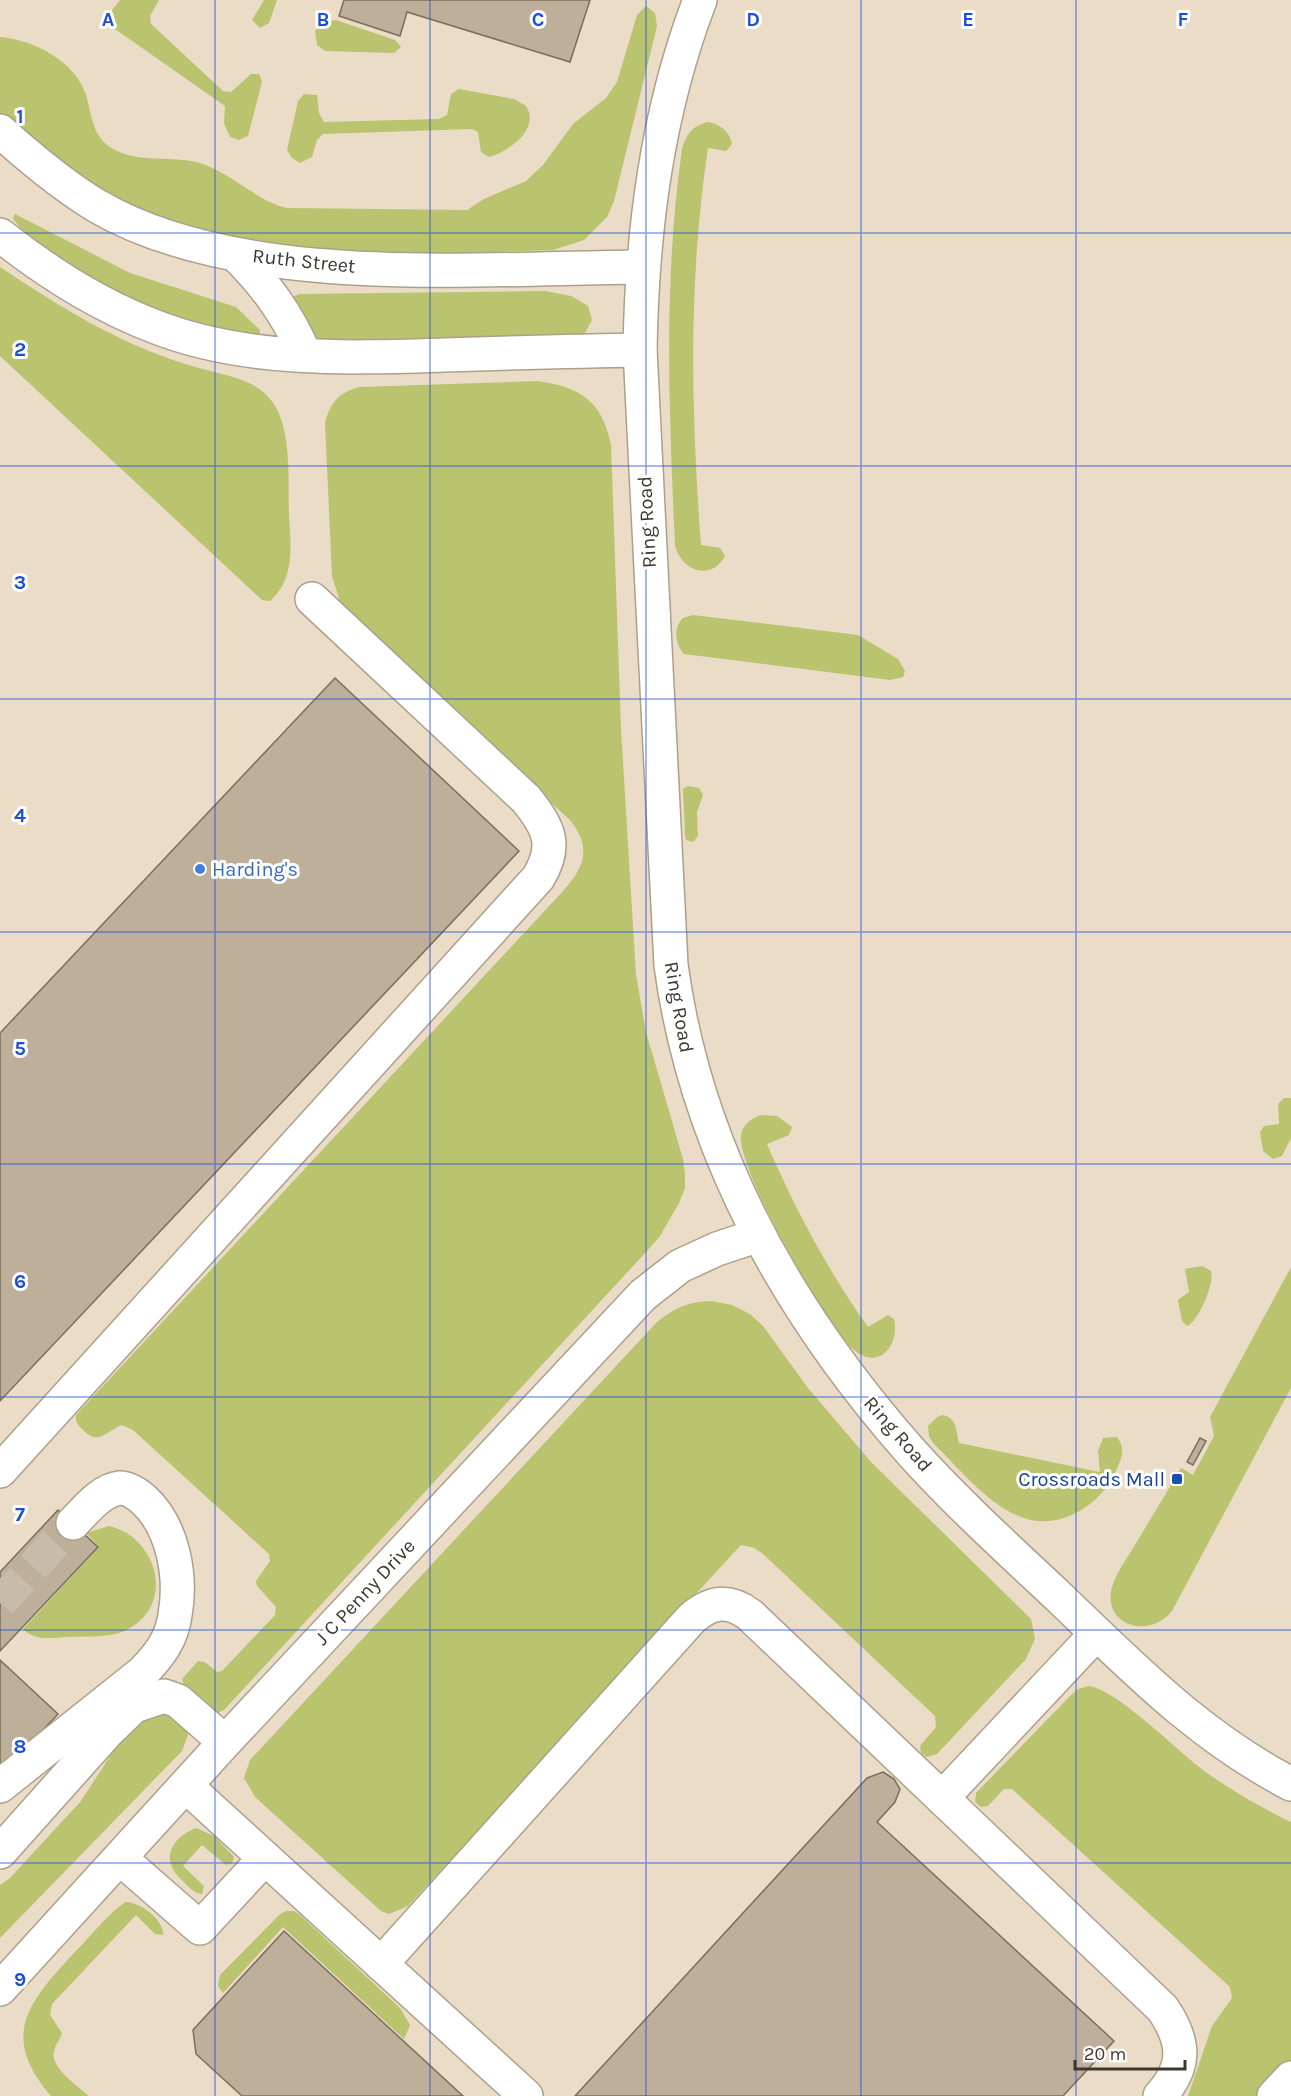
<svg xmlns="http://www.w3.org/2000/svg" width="1291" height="2096" viewBox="0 0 1291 2096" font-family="Karla,sans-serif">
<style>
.green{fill:#bac36d}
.building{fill:#bdaf9a;stroke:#7a6e5a;stroke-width:1.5}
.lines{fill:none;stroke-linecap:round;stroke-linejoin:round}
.minor-tunnel{stroke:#c7bba9;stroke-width:33;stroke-dasharray:33 16;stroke-linecap:butt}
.minor-casing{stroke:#ada08b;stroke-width:36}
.minor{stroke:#fff;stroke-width:33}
.grid{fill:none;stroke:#1d4ed8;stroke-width:1.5;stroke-opacity:0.55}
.shop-dot{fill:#3f7fe0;stroke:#fff;stroke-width:2}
.transit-dot{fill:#1a4fb4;stroke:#fff;stroke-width:2}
.labels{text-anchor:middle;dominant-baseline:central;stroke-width:6;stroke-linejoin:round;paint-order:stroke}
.street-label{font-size:20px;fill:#3d382f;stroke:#fff}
.shop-label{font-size:20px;fill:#366cbe;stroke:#fff;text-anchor:start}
.transit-label{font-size:20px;fill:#164399;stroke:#fff;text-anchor:end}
.grid-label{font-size:20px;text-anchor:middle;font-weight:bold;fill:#1d4ed8;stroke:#fff;stroke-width:6;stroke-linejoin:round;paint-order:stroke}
</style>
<rect width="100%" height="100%" fill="#eadcc7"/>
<g class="green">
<path d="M120,0h39l-9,16 1,8 72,67 8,1 20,-18h8l3,8 -14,54 -9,4 -9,-3 -6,-14 1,-17 -110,-77 -6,-15z"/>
<path d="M264,0h13l-8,23 -9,5 -8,-8z"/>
<path d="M646,6l9,7 2,13 -43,175 -7,16 -23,23 -31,10 -171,6 -113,-7 -109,-31 -66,-30 -57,-40 -37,-34v-77c34,3 75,24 86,58 6,20 6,40 24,52 27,18 64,7 93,17 31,11 52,36 84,44l180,2 17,-11 42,-18 17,-16 30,-41 33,-26 11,-16 20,-67z"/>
<path d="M336,20l59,20 6,7 -7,6 -69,-2 -8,-6 -2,-14 8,-9z"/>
<path d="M459,89l55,10 12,7 3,6c6,21 -22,40 -40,45l-8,-5 -3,-20 -6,-3 -149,5 -6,6 -5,17 -12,6 -8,-5 -5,-8 11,-49 6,-7 13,1 2,18 5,9 115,-3 8,-4 4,-21z"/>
<path d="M708,122c12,2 22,10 24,22l-6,7 -18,-3c-20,132 -17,264 -7,397l19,3 5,8c-13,25 -44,16 -50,-11 -6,-135 -12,-261 7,-396 4,-15 11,-24 26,-27z"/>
<path d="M15,214l115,59 106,34 24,23 -1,7c-15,-2 -31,-3 -46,-7 -47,-11 -176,-71 -200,-112z"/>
<path d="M0,267c65,43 127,82 203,102 26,7 55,11 71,35 18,28 14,79 15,112 2,30 6,63 -19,85l-8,-1 -262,-244z"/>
<path d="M545,291l26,5 17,10 4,14 -7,13 -16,7 -251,1 -26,-44 7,-3z"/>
<path d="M537,381c44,6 65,20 74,64l10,284 15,246 10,57 37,127 2,16v13l-6,15 -19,33 -14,16 -422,458 -8,4 -31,-26 -3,-9 16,-18 7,1 12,10 5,-1 53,-56 1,-8 -19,-21 -1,-5 14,-20 -1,-7 -136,-124 -11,-5c-15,5 -22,21 -38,6 -5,-5 -9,-8 -8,-16l488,-525c22,-25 27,-43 6,-70l-204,-187 -25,-28 -9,-29 -7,-153c5,-20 14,-31 35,-36z"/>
<path d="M693,615l165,20 40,24 7,12 -2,6 -13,3 -206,-26c-9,-10 -11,-26 -1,-36z"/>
<path d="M688,786l11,2 4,7 -6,17 1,24 -5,6 -7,-2 -1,-5 -2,-46z"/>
<path d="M1284,1098h7v40l-9,18 -9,3 -10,-8 -3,-19 4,-6 15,-2 -1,-20z"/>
<path d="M761,1115l16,1 15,11 -3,8 -22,9c28,65 60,125 101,183l20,-12 6,4c6,26 -15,52 -40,31 -27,-22 -116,-180 -113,-213 1,-12 9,-18 20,-22z"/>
<path d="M1202,1266l9,5c4,12 -13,51 -24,55l-5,-5 -4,-21 11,-8 -4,-23z"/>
<path d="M1291,1267v121l-119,223c-24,30 -73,13 -59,-27 4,-12 13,-24 20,-36 16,-26 32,-53 48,-80l12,7 21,-39 -4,-19z"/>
<path d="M711,1301l21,4 18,9 13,12 45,62 63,74 160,157 4,20 -9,20 -89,95 -10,3 -6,-4 -1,-7 16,-19 -1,-11 -173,-163 -8,-5 -13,-3 -333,361 -19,8 -8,-3 -126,-114 -11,-19 6,-18 406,-437c18,-15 31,-21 55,-22z"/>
<path d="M943,1415c14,3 13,16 16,28l141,29 -2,-21 5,-13 14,-1c9,12 5,20 -1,34 -15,34 -57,61 -95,46 -34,-13 -62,-49 -88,-74l-4,-7 -1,-10 9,-9z"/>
<path d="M109,1526c51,12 68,84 13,106 -17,6 -37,4 -55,5 -16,1 -32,4 -44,-8l76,-82 -13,-14z"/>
<path d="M1089,1686c30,5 89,66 118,87 27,19 55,35 84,49v252l-21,22h-82l24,-70 20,-28 -2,-11 -218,-198h-8l-16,17 -7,1 -6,-5 1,-9 94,-97 8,-7z"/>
<path d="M160,1706l29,26 -7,19 -182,187v-53l10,-7 71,-77 46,-71z"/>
<path d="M196,1828l18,8 20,21 -2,6 -6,2 -24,-20 -19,21 21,20 -2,8c-9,-1 -13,-7 -19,-13 -23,-20 -14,-42 13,-53z"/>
<path d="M125,1902c14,-1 40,18 38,33l-8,-1 -19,-19 -84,89 -2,11 12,18c-2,7 -7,12 -8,18 -5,16 25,36 35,45h-38c-51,-60 -24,-92 22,-142 17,-17 33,-38 52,-52z"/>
<path d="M286,1911h8l7,5 99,92 10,17 -6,14 -121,-112 -60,66 -5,-7 2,-11 60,-61z"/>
</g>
<g class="building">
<path d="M344,0h246l-20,62 -163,-50 -7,24 -61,-20z"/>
<path d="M335,678l184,173 -519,550v-368z"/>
<path d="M1200,1438l6,3 -13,24 -6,-3z"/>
<path d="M58,1510l40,37 -98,104v-79z"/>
<path d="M0,1660l58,54 -58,62z"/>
<path d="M883,1772l11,7 6,10 -5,13 -18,20 237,219 -51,55h-488l292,-318z"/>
<path d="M284,1931l179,165h-221l-46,-42 -3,-24z"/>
</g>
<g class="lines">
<path class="minor-tunnel" d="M0,1603l73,-80"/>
<defs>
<g id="minor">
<path d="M700,0c-43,112 -58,230 -60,350l31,615c25,185 118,349 241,488 46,51 98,98 148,145 74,71 139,138 231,186"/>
<path d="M0,131c30,27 62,54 97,75 144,84 381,62 545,61"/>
<path d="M0,235c48,38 98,70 156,92 90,35 193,31 288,28 65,-2 130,-4 196,-5"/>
<path d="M236,255c30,30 52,60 69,100"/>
<path d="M0,1471l538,-593c20,-32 11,-51 -12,-79l-214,-200"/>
<path d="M1096,1634l-154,164 221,211c22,33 24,57 -3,87"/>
<path d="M0,1786l142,-113c17,-17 30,-34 33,-58 7,-39 -2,-88 -31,-115 -7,-6 -15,-12 -24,-12 -19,2 -35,23 -47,35"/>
<path d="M186,1786l340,310"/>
<path d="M0,1852l108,-121 26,-25 30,-10 14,5 47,41"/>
<path d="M121,1859l79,69 65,-70"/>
<path d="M381,1964l311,-346c20,-17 37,-19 58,-3l192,183"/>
<path d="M0,1989l225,-247 418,-447 37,-29 37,-17 42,-14"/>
<path d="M1274,2096l17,-18"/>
</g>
</defs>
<use href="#minor" class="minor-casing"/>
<use href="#minor" class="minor"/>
</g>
<path class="grid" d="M215,0v2096M430,0v2096M646,0v2096M861,0v2096M1076,0v2096M0,233h1291M0,466h1291M0,699h1291M0,932h1291M0,1164h1291M0,1397h1291M0,1630h1291M0,1863h1291"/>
<circle class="shop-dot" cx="200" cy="869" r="6"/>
<rect class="transit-dot" x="1171" y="1473" width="12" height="12" rx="3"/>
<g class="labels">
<g class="street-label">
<text transform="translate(304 261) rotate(6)">Ruth Street</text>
<text transform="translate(647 522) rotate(-93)">Ring Road</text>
<text transform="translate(679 1007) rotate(80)">Ring Road</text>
<text transform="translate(898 1434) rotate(49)">Ring Road</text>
<text transform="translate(365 1592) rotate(-47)">J C Penny Drive</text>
</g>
<g class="shop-label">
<text x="212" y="869">Harding's</text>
</g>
<g class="transit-label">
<text x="1165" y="1479">Crossroads Mall</text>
</g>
</g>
<g class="grid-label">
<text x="108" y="26">A</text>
<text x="323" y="26">B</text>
<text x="538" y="26">C</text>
<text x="753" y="26">D</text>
<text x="968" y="26">E</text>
<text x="1183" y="26">F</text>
<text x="20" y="123">1</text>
<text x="20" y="356">2</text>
<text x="20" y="589">3</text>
<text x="20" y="822">4</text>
<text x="20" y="1055">5</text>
<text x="20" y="1288">6</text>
<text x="20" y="1521">7</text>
<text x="20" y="1753">8</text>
<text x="20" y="1986">9</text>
</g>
<path d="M1075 2060v9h110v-9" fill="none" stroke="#3d382f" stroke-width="3"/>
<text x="1084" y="2060" font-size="18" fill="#3d382f" stroke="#ffffff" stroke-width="4.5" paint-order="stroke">20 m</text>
</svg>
